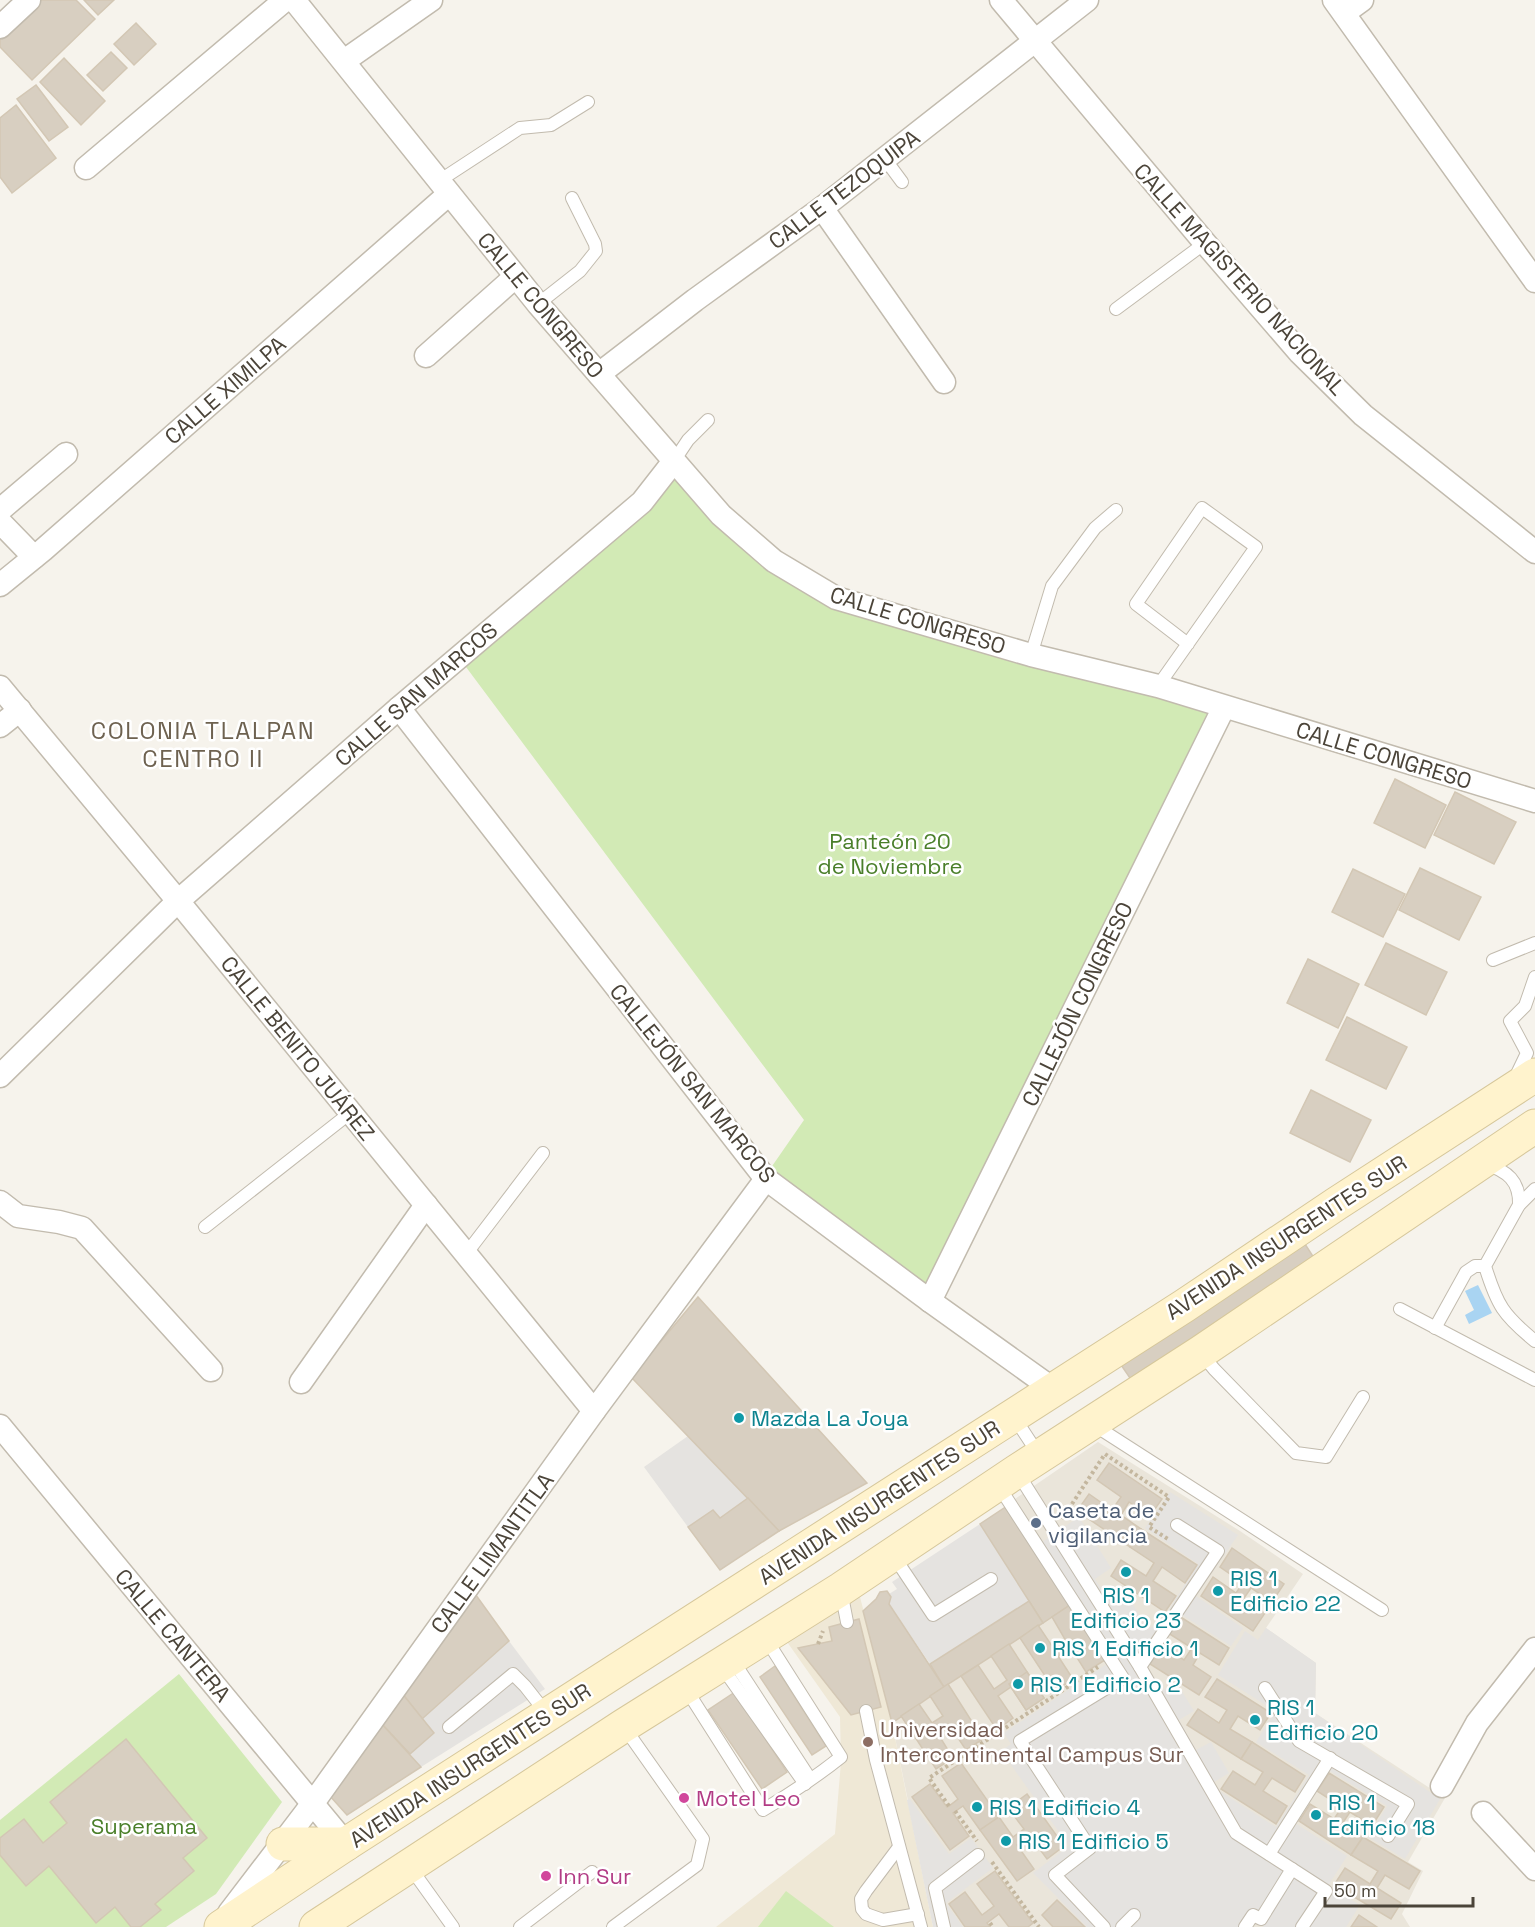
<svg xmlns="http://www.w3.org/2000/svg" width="1535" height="1927" viewBox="0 0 1535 1927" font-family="'Space Grotesk',sans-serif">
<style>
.residential{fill:#eae5da}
.education{fill:#efe8d6}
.green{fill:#d2eab5}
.parking{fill:#e5e3e0}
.water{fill:#a9d4f2}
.building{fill:#d8cfc1;stroke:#d3c7b4;stroke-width:1.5}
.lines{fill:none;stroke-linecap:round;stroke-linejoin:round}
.lane-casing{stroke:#c2bbae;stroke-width:14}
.street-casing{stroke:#c2bbae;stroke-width:25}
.secondary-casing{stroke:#d6c79b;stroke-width:35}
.path{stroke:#c4b79f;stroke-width:4;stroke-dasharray:3 3;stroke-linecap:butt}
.lane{stroke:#fff;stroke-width:12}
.street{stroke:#fff;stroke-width:22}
.secondary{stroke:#fff3cd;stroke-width:33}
.culture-dot{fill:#0f9aa8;stroke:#fff;stroke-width:2}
.service-dot{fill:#5c6f8a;stroke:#fff;stroke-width:2}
.education-dot{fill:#8d6e63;stroke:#fff;stroke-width:2}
.hotel-dot{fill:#d1479c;stroke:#fff;stroke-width:2}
.labels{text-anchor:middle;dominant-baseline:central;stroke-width:5;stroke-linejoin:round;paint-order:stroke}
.street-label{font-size:22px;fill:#4b4439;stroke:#fff}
.park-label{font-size:22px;fill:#4a7f2a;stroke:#fff}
.culture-label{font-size:22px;fill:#0d838f;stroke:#fff;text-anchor:start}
.service-label{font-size:22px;fill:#4e5e75;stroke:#fff;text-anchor:start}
.education-label{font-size:22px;fill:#785e54;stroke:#fff;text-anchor:start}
.hotel-label{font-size:22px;fill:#b23c85;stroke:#fff;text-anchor:start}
.neighbourhood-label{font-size:24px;letter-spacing:1.5px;fill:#6e6250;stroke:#fff}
</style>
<rect width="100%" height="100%" fill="#f6f3ec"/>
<path class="residential" d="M1098,1442l142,89 63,43 -37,54 50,35 -1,50 130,85 -37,64 15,9 -21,43 8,13h-476l-42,-204 117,-79 3,-143z"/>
<path class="education" d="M859,1593l33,130 41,204h-217l119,-93 6,-72 -1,-45 -55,-78z"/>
<g class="green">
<path d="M678,465l159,135 382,107 -290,585 -161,-120 36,-52 -338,-453z"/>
<path d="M179,1674l103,128 -66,92 -50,33h-166v-107z"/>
<path d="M786,1891l48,36h-76z"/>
</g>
<g class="parking">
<path d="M688,1436l60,62 -28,20 -7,-8 -25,17 -44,-60z"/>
<path d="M1170,1492l68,43 -42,61 47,32 -12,18 -52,-33 -34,51 16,27 15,-9 18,29 -15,9 17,30 15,-8 18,31 -15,9 4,8 58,37 33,-52 -53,-33 19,-31 -57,-36 27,-44 13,9 8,-12 50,35 -1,50 125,86 -35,60 -37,-22 19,-31 -59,-36 -33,53 52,33 -19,30 32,19 -14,22h-82l-12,-8 -6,8h-159l-54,-54 36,-27 -68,-95 10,-7 -7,-11 110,-74 -75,-115 40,-27 32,51 -16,11 11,18 16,-10 26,42 13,-7 37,-58 -53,-36z"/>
<path d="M980,1524l49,77 -99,63 -41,-60 2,-6 -2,-4 8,-5 -5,-7z"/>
<path d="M509,1641l36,48 -124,78 -11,-13 12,-35z"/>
<path d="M910,1799l39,55 22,-16 22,30 -47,35 17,24h-30l-26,-127z"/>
</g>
<path class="water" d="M1478,1285l14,28 -23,11 -4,-9 9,-5 -9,-19z"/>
<g class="building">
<path d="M41,0h35l19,19 -63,61 -32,-33v-8z"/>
<path d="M84,0h30l-16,15z"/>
<path d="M136,23l20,21 -22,21 -20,-21z"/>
<path d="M111,52l16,16 -24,23 -16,-16z"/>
<path d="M64,58l41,43 -24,24 -41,-43z"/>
<path d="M36,85l32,42 -19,14 -32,-42z"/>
<path d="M16,105l40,53 -44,35 -12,-16v-59z"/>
<path d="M1395,779l51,26 -21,43 -51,-25z"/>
<path d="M1455,792l61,30 -22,42 -60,-29z"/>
<path d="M1420,868l61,29 -22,43 -60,-30z"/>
<path d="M1353,869l52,25 -22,43 -51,-25z"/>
<path d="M1386,943l61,29 -21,43 -61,-30z"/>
<path d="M1308,959l51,25 -21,44 -51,-25z"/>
<path d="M1347,1017l60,30 -21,42 -60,-29z"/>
<path d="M1311,1090l60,30 -21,42 -60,-29z"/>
<path d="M1303,1241l13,20 -184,120 -13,-19z"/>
<path d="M698,1297l169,186 -88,48 -148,-154z"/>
<path d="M1109,1463l53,36 -12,17 -21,-14 -8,13 20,14 -11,18 -53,-36 12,-17 23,16 9,-13 -24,-17z"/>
<path d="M748,1498l31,33 -59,39 -32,-43 25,-17 7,8z"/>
<path d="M1007,1506l63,99 -27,18 -63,-99z"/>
<path d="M1141,1529l56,36 -12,18 -23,-16 -9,14 23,15 -11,16 -54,-36 10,-16 25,16 8,-13 -24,-16z"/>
<path d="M1232,1548l52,36 -12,18 -21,-14 -7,10 21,15 -12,18 -52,-35 12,-19 23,16 7,-10 -23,-16z"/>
<path d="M473,1591l36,50 -87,78 -21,-27z"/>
<path d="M887,1591l4,6 -2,7 55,83 -52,36 -29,-112 13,-12 4,-7z"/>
<path d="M1029,1601l14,22 -99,64 -14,-23z"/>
<path d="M1070,1605l35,55 -19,12 -15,-24 -13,8 15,23 -18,12 -35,-53 18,-13 16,24 12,-8 -14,-24z"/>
<path d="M1179,1616l50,32 -10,17 -19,-12 -7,12 18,12 -12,18 -49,-31 11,-19 23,15 8,-12 -24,-15z"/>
<path d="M859,1619l22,88 -30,8 -53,-67 34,-7 -3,-14z"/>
<path d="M1009,1644l35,54 -18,12 -15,-23 -13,9 15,22 -16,12 -36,-54 17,-11 16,24 13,-9 -16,-24z"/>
<path d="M775,1666l51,80 -14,9 -52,-78z"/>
<path d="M1027,1672l17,26 -18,12 -17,-26z"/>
<path d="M1217,1679l54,34 -11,17 -22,-14 -8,13 22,13 -11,17 -54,-34 11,-16 21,14 8,-13 -22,-13z"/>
<path d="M948,1684l35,55 -17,11 -16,-24 -12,8 15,24 -17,11 -35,-53 18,-12 13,19 11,-7 -13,-20z"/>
<path d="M401,1692l33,41 -24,21 -30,-32z"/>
<path d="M735,1692l52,80 -25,17 -54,-79z"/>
<path d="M380,1722l41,45 -74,48 -18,-20z"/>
<path d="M126,1739l81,99 -24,20 11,13 -39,33 6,6 -21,17h-9l-16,-20 -19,16 -47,-57 -23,20 -26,-31v-17l24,-19 19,24 24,-20 -17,-21z"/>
<path d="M1252,1742l53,34 -10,16 -23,-14 -9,13 24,15 -11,18 -55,-35 12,-18 22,14 8,-13 -22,-13z"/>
<path d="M961,1763l38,54 -19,13 -17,-24 -10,7 16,23 -19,14 -38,-53 18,-13 17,23 2,-1 9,-7 -16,-23z"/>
<path d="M1329,1773l55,34 -12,19 -22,-14 -8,12 21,13 -12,18 -52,-34 11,-17 24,15 8,-12 -25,-16z"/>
<path d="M1027,1794l37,52 -17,13 -17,-23 -13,9 17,24 -17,12 -37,-51 19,-13 14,20 11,-8 -16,-21z"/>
<path d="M1363,1837l57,34 -11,18 -24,-14 -8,13 24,15 -10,16 -57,-34 11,-17 25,16 8,-13 -27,-16z"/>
<path d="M995,1871l38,52 -5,4h-19l-10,-13 -12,9 3,4h-25l-16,-23 16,-12 17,23 12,-9 -17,-22z"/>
<path d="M1057,1900l28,27h-32l-11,-12z"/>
<path d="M1359,1915l18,12h-26z"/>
</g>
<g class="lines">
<defs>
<g id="lane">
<path d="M885,159l17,23"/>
<path d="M439,181l81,-53 31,-3 37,-23"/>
<path d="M538,304l42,-33 16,-20 -1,-7 -23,-46"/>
<path d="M1116,309l89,-66"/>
<path d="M674,461l14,-21 20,-20"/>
<path d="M1031,655l21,-69 43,-58 21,-18"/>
<path d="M1158,686l98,-139 -54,-39 -66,96 52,40"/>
<path d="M1493,960l42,-17"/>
<path d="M1515,1078l12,-25 -17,-32 15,-15 10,-29"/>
<path d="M1486,1164c21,7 34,17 33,41"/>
<path d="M1535,1189l-16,16 -34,61c12,39 18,49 50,75"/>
<path d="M205,1227l145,-114"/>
<path d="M466,1254l77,-101"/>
<path d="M1400,1309l135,71"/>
<path d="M1435,1328l31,-56 9,-6h10"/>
<path d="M1201,1353l13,16 82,84 30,4 37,-60"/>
<path d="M1014,1417l25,38"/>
<path d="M1094,1425l288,185"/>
<path d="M1017,1472l123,195 96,166 56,36 -31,50 -8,-4 -8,12"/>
<path d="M998,1485l125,193 -103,63 70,107 -35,27 49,52"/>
<path d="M893,1555l40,60 58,-36"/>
<path d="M841,1591l6,31"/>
<path d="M732,1659l75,115"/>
<path d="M722,1667l83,117"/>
<path d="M1140,1667l78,-116 -41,-26"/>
<path d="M1265,1688l34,53 109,63 -20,32"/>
<path d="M686,1689l77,121c27,-16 53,-33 78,-53l-75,-118"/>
<path d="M866,1711l10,49 45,167"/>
<path d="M449,1727l64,-53 12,12 22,28"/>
<path d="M899,1847l-33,44 -5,8 1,10 4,5 17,6 35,-6"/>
<path d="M1269,1854l61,-96"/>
<path d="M410,1867l43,60"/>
<path d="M1292,1869l34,22 -24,36"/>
<path d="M520,1927l72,-55"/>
<path d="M613,1927l84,-62 6,-26 -79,-112"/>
<path d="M944,1927l-9,-39 43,-33"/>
<path d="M1122,1927l12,-12"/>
</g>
<g id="street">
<path d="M294,0l244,304 183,211 53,46 62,37 195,57 127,31 377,115"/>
<path d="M1001,0l204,243 95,110 63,62 172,137"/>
<path d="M1334,0l201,281"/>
<path d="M1344,13l18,-13"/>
<path d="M0,27l29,-27"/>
<path d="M344,61l87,-61"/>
<path d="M86,168l199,-168"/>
<path d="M822,208l122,174"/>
<path d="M426,356l89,-79"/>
<path d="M599,374l96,-74 127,-92 265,-208"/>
<path d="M0,510l66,-56"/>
<path d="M0,522l34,35"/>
<path d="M0,585l43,-35 406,-356"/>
<path d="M0,687l178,214 416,510"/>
<path d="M399,708l367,471 164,122 123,88"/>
<path d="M0,726l20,-16"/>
<path d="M0,1076l178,-175 221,-193 243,-206 32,-41"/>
<path d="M0,1202l18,14 41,6 23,6 129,142"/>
<path d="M930,1301l294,-594"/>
<path d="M301,1382l125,-177"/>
<path d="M0,1426l346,418"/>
<path d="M1442,1786l35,-63 58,-74"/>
<path d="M1483,1813l52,56"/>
<path d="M229,1913l84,-110 281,-392 172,-232"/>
</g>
<g id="secondary">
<path d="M283,1844h63"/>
<path d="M221,1927l125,-83 838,-538 152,-102 199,-129"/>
<path d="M316,1927l307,-201 218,-137 176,-118 184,-119 334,-226"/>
</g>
</defs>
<use href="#lane" class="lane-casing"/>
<use href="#street" class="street-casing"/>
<use href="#secondary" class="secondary-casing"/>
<g class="path">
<path d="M1062,1519l43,-65 64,43 -20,30 19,12"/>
<path d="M818,1644l5,-13"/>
<path d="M949,1806l-20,-28 169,-111"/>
<path d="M955,1811l22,30"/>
<path d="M992,1862l47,65"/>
<path d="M990,1923l3,4"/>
</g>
<use href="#lane" class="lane"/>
<use href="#street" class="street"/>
<use href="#secondary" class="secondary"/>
</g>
<g class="culture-dot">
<circle cx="739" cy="1418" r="6"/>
<circle cx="1126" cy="1572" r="6"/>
<circle cx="1218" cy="1591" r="6"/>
<circle cx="1040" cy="1648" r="6"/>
<circle cx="1018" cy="1684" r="6"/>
<circle cx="1255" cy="1720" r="6"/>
<circle cx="977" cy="1807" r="6"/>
<circle cx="1316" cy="1815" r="6"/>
<circle cx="1006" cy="1841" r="6"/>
</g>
<circle class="service-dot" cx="1036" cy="1523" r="6"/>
<circle class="education-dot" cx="868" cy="1742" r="6"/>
<g class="hotel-dot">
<circle cx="684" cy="1798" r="6"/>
<circle cx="546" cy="1876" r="6"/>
</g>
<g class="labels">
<g class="street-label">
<text transform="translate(844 189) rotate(-37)">CALLE TEZOQUIPA</text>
<text transform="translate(1240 279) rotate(48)">CALLE MAGISTERIO NACIONAL</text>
<text transform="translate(541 305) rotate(50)">CALLE CONGRESO</text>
<text transform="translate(225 390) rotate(-41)">CALLE XIMILPA</text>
<text transform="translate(918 620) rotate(17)">CALLE CONGRESO</text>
<text transform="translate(416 694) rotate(-41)">CALLE SAN MARCOS</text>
<text transform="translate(1384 755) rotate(17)">CALLE CONGRESO</text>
<text transform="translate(1077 1004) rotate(-64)">CALLEJÓN CONGRESO</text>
<text transform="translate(298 1048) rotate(51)">CALLE BENITO JUÁREZ</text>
<text transform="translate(693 1083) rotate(51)">CALLEJÓN SAN MARCOS</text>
<text transform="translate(1286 1237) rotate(-33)">AVENIDA INSURGENTES SUR</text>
<text transform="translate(879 1502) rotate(-33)">AVENIDA INSURGENTES SUR</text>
<text transform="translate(492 1553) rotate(-54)">CALLE LIMANTITLA</text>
<text transform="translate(173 1635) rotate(50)">CALLE CANTERA</text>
<text transform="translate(470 1765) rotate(-33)">AVENIDA INSURGENTES SUR</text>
</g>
<g class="park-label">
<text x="890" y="841">Panteón 20<tspan x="890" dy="25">de Noviembre</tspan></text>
<text x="144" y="1826">Superama</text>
</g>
<g class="culture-label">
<text x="751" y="1418">Mazda La Joya</text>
<text x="1230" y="1578">RIS 1<tspan x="1230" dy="25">Edificio 22</tspan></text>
<text x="1126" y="1595" text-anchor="middle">RIS 1<tspan x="1126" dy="25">Edificio 23</tspan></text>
<text x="1052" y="1648">RIS 1 Edificio 1</text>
<text x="1030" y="1684">RIS 1 Edificio 2</text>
<text x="1267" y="1707">RIS 1<tspan x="1267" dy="25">Edificio 20</tspan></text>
<text x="1328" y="1802">RIS 1<tspan x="1328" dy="25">Edificio 18</tspan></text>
<text x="989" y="1807">RIS 1 Edificio 4</text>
<text x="1018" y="1841">RIS 1 Edificio 5</text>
</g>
<g class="service-label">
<text x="1048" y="1510">Caseta de<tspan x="1048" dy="25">vigilancia</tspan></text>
</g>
<g class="education-label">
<text x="880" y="1729">Universidad<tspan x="880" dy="25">Intercontinental Campus Sur</tspan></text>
</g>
<g class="hotel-label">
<text x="696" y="1798">Motel Leo</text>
<text x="558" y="1876">Inn Sur</text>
</g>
<g class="neighbourhood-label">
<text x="203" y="730">COLONIA TLALPAN<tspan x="203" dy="28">CENTRO II</tspan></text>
</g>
</g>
<path d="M1325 1897v9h148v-9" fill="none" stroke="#4b4439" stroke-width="3"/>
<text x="1334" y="1897" font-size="18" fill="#4b4439" stroke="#ffffff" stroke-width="4.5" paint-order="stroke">50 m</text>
</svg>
